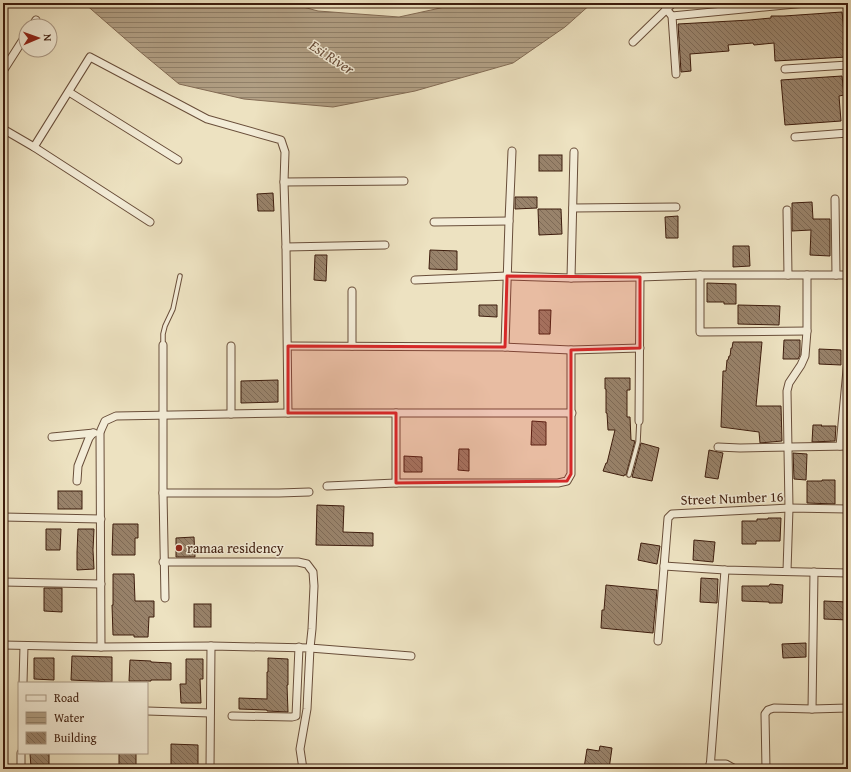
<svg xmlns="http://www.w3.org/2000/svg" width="851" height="772" viewBox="0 0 851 772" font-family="'Gentium Book Plus',serif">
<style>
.water{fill:url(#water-rules);stroke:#836b54}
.building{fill:url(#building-back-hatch);stroke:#3d1c0d}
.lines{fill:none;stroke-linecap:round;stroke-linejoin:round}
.service-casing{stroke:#694e3a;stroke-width:5.5}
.minor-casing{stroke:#694e3a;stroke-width:9}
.service{stroke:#f3ecd7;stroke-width:3.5}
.minor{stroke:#f3ecd7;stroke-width:7}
.marked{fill:#d62828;fill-opacity:0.2;stroke:#d62828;stroke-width:3;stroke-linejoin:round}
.poi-dot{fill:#8f2418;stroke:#f3ecd7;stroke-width:1.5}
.labels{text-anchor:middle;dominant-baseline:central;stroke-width:3;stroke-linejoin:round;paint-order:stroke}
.street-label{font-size:14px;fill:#3d1c0d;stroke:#f3ecd7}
.poi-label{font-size:14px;fill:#3d1c0d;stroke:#f3ecd7;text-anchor:start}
.water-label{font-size:15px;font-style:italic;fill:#664a37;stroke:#f3ecd7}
</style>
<defs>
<pattern id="water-rules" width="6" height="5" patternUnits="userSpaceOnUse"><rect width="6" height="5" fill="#b19f84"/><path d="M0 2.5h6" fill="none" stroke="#91816a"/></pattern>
<pattern id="building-back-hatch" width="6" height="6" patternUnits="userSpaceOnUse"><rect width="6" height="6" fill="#99836b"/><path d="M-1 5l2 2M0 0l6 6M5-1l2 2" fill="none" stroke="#7e6a56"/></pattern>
</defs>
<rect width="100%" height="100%" fill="#ede2c1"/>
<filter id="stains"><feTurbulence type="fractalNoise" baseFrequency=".005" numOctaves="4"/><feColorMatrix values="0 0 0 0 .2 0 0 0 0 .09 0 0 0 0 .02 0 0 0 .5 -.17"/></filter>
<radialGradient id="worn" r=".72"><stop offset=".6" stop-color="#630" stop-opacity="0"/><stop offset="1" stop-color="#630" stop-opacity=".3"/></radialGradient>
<path class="water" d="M84,3h204l30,8 81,6 55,-12 4,-2h134l-27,24 -52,36 -98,28 -82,16 -89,-8 -65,-15 -41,-34z"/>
<g class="building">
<path d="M842,12l5,45 -72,4 -1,-18 -20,2 -1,-2 -25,2 1,6 -39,3 1,17 -10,1 -3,-48 72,-4 21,-2v-2h13z"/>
<path d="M842,76l2,19 -5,1 2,25 -56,4 -4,-45z"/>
<rect x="539" y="155" width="23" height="16"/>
<path d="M273,193l1,18h-16l-1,-17z"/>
<path d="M515,197h22v11l-22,1z"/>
<path d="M812,202l1,17h17v37l-20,-1 1,-25 -19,1v-28z"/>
<path d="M538,209h23l1,25 -23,1z"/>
<path d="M678,216v22h-12l-1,-21z"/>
<path d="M733,246h16l1,20 -17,1z"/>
<path d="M430,250l27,1v19l-28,-1z"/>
<path d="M315,255h12l-1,26 -12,-1z"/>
<path d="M707,283l29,1v20h-12v-2h-17z"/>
<path d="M479,305h18v12l-18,-1z"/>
<path d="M738,305l42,1 -1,19 -41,-1z"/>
<path d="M539,310h12l-1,24h-11z"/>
<path d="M784,340h16v15l-2,4h-15z"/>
<path d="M733,342h29l-6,64h25l1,35 -22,2 -1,-11 -38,-5 2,-56h3l1,-11h1l1,-4h1l1,-8h1z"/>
<path d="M819,349l22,1v15l-22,-1z"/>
<path d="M605,378h25v12h-3v27h3l1,23 4,1 -9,34h-2v1l-21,-5 3,-8h1l8,-33h-7l-1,-17h-1v-24h-1z"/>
<path d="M278,380v22l-37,1v-22z"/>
<path d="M532,421l14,1v23h-15z"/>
<path d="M813,425h9l-1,1h15l-1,15 -23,1z"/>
<path d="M641,443l18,5 -7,33 -20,-4z"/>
<path d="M459,449h10v22l-11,-1z"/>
<path d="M709,450l14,3 -5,26 -13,-2z"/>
<path d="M793,453l14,1 -1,26 -12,-1z"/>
<path d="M404,456l18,1v15h-18z"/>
<path d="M822,480h13v24l-28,-1v-22h15z"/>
<rect x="58" y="491" width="24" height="18"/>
<path d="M317,505l27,1 -1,26 30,1v13l-57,-1z"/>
<path d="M768,518h13l-1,23h-24v3h-14v-23h15v-2h11z"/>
<path d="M113,524h25v14h-3v17h-23z"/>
<path d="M46,529h15l-1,21h-14z"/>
<path d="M78,529h16l-1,21 1,19 -17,1v-18z"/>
<path d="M194,537l1,20h-19v-19z"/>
<path d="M694,540l21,2 -2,20 -20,-2z"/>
<path d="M641,543l19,3 -3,18 -19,-4z"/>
<path d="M113,574h21l1,27h19v16h-5l-1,20h-14v-2h-21l-1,-30h1z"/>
<path d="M701,578l17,1 -1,24 -17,-1z"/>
<path d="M770,584l13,1 -1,18h-13v-1l-27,-1v-15h27z"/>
<path d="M606,585l51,5 -4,43 -52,-5 1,-18h2z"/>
<path d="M44,588h18v24l-18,-1z"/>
<path d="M824,601l24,1v18l-24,-1z"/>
<rect x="194" y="604" width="17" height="23"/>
<path d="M806,643v14l-23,1 -1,-14z"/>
<path d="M72,656l40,1v25l-41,-2z"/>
<path d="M34,658h20v22l-20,-1z"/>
<path d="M268,658l20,1v26h-1l1,27 -21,-1v-1l-28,-1v-11l28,1v-27h1z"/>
<path d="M186,659h17v20h-3l1,24h-20l-1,-19h6z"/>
<path d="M130,660l21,1v1l20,1v17h-20v1h-22z"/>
<path d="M171,744l27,1v21h-27z"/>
<path d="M600,746l12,2 -3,21h-19l-6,-1 3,-19 12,2z"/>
<path d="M49,753v14h-18l-1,-13z"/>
<path d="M119,753h17v13l-17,-1z"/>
</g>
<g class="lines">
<defs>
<g id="service">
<path d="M163,345v-11l2,-8 8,-17 7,-33"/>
<path d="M629,475l9,-33 1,-21"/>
</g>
<g id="minor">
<path d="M666,9l6,7 4,58"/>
<path d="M672,16l134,-13"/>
<path d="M32,26l4,-6"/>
<path d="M633,42l40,-39"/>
<path d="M785,69l63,-4"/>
<path d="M3,71l23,-36"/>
<path d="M69,92l109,68"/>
<path d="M3,129l31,18 116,75"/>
<path d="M795,137l53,-4"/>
<path d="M34,147l56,-90 117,62 74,21 4,12 -1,30 2,65 2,166"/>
<path d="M284,182l120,-1"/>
<path d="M835,199l1,76"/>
<path d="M573,208l103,-1"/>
<path d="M787,210l1,65"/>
<path d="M434,222l75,-1"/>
<path d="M286,247l99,-2"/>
<path d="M700,275v57l107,-1"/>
<path d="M571,278l3,-126"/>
<path d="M415,280l92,-4 64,2 69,-1 60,-2h148"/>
<path d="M352,291v55"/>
<path d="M163,345v148l2,105"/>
<path d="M231,346v68"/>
<path d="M288,346l217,1 66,3 69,-2"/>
<path d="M505,347l4,-126 3,-70"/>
<path d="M396,413v70"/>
<path d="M639,421l1,-144"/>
<path d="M52,437l42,-4"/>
<path d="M840,446l8,-87"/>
<path d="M718,447l22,1 108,-2"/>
<path d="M77,481l1,-15 11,-28 4,-5"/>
<path d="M327,486l69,-3h162l9,-2 4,-7v-124"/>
<path d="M163,493h116l30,-1"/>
<path d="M3,517l98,2"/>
<path d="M163,562h135l9,2 6,8 1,14 -2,43 -2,19 101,8"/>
<path d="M664,566l61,4 123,3"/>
<path d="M787,571l2,-63 -2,-117 2,-8 12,-18 4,-9 2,-25v-56"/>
<path d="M3,582l98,2"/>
<path d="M658,641l10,-123 4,-4 117,-6 59,1"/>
<path d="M3,645l98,2 110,-1 99,2 -3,61 -7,40 3,20"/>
<path d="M101,647l-1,-214 1,-3 4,-9 11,-5 172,-3h284"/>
<path d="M23,683l1,-37"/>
<path d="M812,709l2,-137"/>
<path d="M147,711l63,2"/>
<path d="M232,716l60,1 4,-1 3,-69"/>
<path d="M710,764h16l9,5"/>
<path d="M21,769v-16"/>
<path d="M210,769l1,-123"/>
<path d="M710,769l15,-199"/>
<path d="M766,769l-1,-55 3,-4 6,-2 38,1 36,-1"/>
</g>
</defs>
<use href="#service" class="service-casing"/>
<use href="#minor" class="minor-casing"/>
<use href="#service" class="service"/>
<use href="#minor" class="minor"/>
</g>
<path class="marked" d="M507,276l133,1v71l-69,2v124l-4,7 -171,2v-70h-108v-67l217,1z"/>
<circle class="poi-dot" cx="179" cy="548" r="4"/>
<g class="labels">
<g class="street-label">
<text transform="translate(732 498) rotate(-2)">Street Number 16</text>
</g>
<g class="poi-label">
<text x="187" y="548">ramaa residency</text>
</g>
<g class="water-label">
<text transform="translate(332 57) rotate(33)">Esi River</text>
</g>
</g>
<rect width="851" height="772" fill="none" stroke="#ede2c1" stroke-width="16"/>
<rect x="4" y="4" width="843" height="764" fill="none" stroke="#3d1c0d" stroke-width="2"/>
<rect x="8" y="8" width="835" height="756" fill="none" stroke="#3d1c0d"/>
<rect x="18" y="682" width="130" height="72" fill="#f3ecd7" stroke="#aa9986"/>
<rect x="26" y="695" width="20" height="6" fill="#f3ecd7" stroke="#aa9986"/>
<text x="54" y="702" font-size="12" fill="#3d1c0d">Road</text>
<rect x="26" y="712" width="20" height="12" fill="url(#water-rules)" stroke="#aa9986"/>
<text x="54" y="722" font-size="12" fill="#3d1c0d">Water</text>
<rect x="26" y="732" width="20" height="12" fill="url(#building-back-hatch)" stroke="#aa9986"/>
<text x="54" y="742" font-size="12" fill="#3d1c0d">Building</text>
<g transform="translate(38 38) rotate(88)"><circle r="19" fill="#f3ecd7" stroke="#aa9986"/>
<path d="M0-3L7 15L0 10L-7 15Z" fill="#8f2418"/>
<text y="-6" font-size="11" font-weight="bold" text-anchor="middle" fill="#3d1c0d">N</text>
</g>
<rect width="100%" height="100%" filter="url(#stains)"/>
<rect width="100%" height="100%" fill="url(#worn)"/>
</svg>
